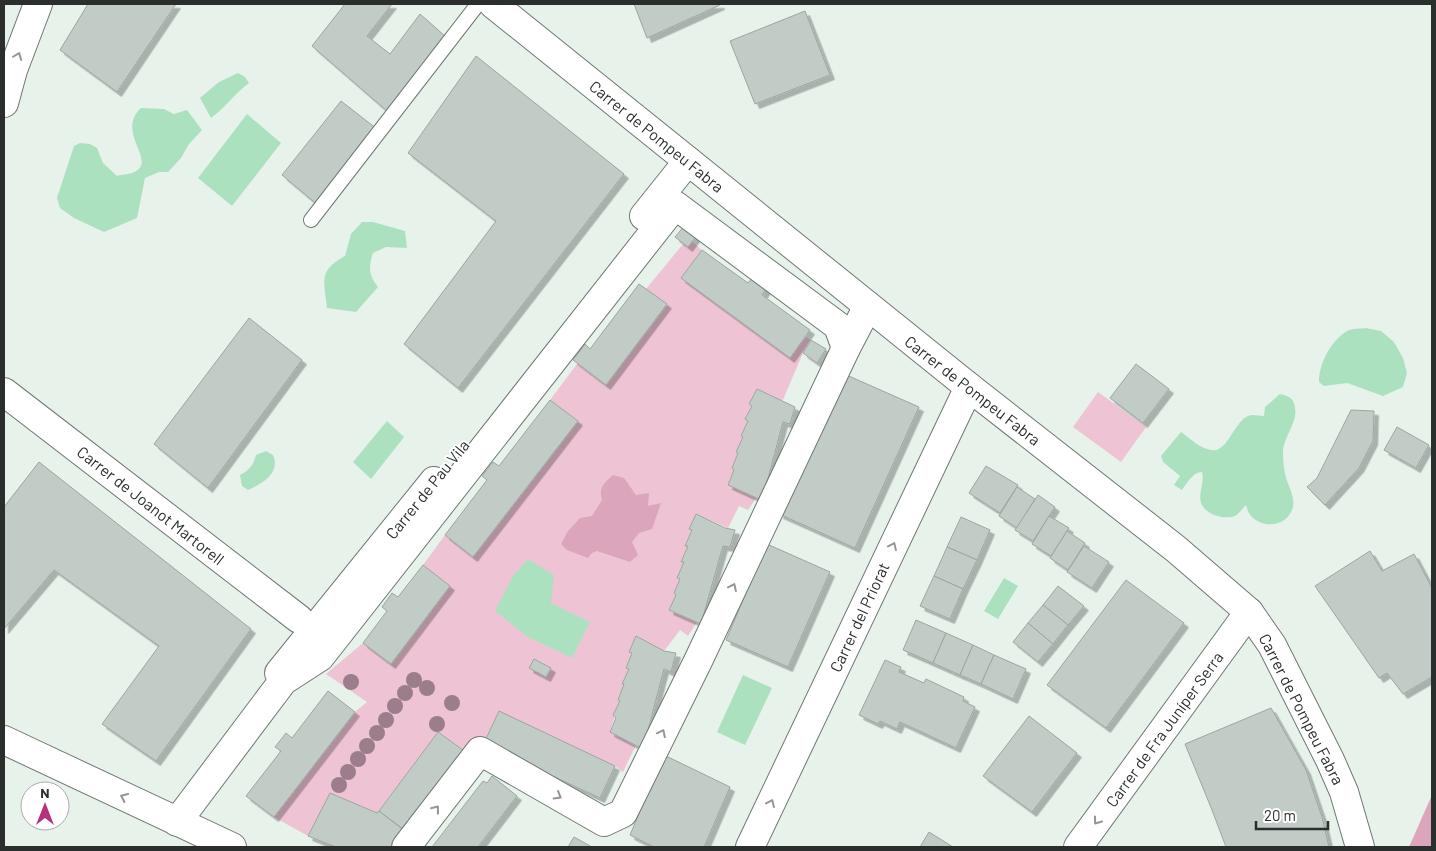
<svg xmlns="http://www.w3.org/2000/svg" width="1436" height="851" viewBox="0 0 1436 851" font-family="Barlow,sans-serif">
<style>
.green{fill:#eec4d5}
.forest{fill:#dba5bc}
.water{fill:#ace1c0}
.building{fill:#c2ccc6;stroke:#9ca69f;filter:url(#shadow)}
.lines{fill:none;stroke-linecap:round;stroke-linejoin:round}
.lane-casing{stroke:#6f7872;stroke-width:16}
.street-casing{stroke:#6f7872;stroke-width:30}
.secondary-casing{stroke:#6f7872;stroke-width:30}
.lane{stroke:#fff;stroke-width:14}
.street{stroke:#fff;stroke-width:28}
.secondary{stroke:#fff;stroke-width:28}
.tree{fill:#9b7d8b}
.oneway{stroke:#949696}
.labels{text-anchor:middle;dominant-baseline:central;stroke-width:4;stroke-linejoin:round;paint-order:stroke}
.street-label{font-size:16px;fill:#2a2e2c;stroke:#fff}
</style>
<defs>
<filter id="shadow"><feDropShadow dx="4.5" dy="4.5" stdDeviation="0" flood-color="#0004"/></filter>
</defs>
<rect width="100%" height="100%" fill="#e7f2eb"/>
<g class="green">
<path d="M692,242l10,8 -20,27 108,80 16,-20 5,3 -8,13 -21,49 -25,-13 -8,15 3,2 -7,13 3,2 -7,15 2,1 -7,15 2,1 -6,14 2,3 -6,14 28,14 -8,12 -9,-4 -11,22 -32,-14 -7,14 3,2 -7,15 3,1 -7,15 3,1 -7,16 3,1 -6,14 2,2 -7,15 28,12 -9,14 -8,-6 -16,21 -28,-14 -4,16 -6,14 3,2 -7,14 2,1 -6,16 2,1 -10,30 26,14 -13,27 -8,-6 -116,-54 -15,31 -17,10 -29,-21 -61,81 -69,23 -34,-19 81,-105 12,-10 -41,-28 37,-31 28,21 59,-78 -27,-21 22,-30 133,-114 -28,-21 27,-36 29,21 61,-80 -21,-16 37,-45 5,3z"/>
<path d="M1098,392l48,35 -25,35 -48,-35z"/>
</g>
<g class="forest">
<path d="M613,475l11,3 12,17 13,-2 -1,13 13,-3 -9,26 -13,4 -7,9 6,13 -8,7 -33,-11 -5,2 -4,5 -21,-8 -6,-6 7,-13 12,-13 12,-2 10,-16c-4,-12 3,-18 11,-25z"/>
<path d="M1432,795v52h-23z"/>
</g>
<g class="water">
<path d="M238,73l7,4 4,6c-14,10 -24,25 -38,35l-11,-20 19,-16z"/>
<path d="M141,108l23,1 10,5 13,-4 15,20 -13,14 -8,14 -13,14h-9l-14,6 -8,40 -33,14 -30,-14 -14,-10 -3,-10 17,-52 6,-3 10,1 7,4 6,15 14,13c5,-2 10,-1 15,-3 29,-10 -18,-40 9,-65z"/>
<path d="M247,114l34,29 -49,63 -34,-28z"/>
<path d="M362,222h11l32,9 2,17 -21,-1 -13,6c-5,14 -4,23 5,34l-22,25 -29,-4c-3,-28 -9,-37 18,-52l6,-22z"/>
<path d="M1366,328l15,3 13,11 9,16 4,15 -4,14 -20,9 -36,-13 -23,3 -5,-4c0,-19 12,-41 28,-51 5,-3 14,-2 19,-3z"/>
<path d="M1280,394c9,2 14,4 15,14 3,14 -11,28 -12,43 0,10 1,21 4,30 3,8 8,18 6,26 -5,19 -29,23 -42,9 -3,-3 -4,-8 -5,-11 -3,3 -7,9 -11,11 -11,4 -29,-1 -34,-13 -3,-11 4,-21 1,-31 -9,0 -15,11 -20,18l-8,-5 6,-9 -17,-14 -2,-6 20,-24c9,6 19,17 31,18 15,3 22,-28 36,-34 5,-2 10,0 16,0l1,-9z"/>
<path d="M387,421l17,16 -33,42 -18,-17z"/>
<path d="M266,451l7,4c8,18 -11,29 -25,35l-6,-4 -2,-11c10,-5 13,-10 16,-20z"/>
<path d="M528,559l26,16 -3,28 39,19 -18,36 -44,-21 -33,-26 18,-35z"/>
<path d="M1004,578l14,8 -20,33 -14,-8z"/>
<path d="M743,675l29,13 -27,57 -28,-13z"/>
</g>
<g class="building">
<path d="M88,4h88l-59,88 -57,-42z"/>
<path d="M345,4h47l-25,32 23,18 30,-40 26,23 -58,75 -76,-66z"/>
<path d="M634,4h86v1l-73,33z"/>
<path d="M805,11l25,64 -75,29 -25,-63z"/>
<path d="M476,56l148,118 -166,214 -54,-44 92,-123 -88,-68z"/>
<path d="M341,101l36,28 -57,78 -38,-32z"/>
<path d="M685,225l12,10 -9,12 -13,-10z"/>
<path d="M702,250l46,33 4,-5 14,11 -4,6 48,35 -20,28 -109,-80z"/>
<path d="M639,284l28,20 -61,81 -33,-25 12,-16 5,5z"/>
<path d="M249,318l53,42 -94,128 -54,-44z"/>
<path d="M811,340l15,9 -9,14 -14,-10z"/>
<path d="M1136,364l33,25 -26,34 -33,-25z"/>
<path d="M842,373l77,34 -64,141 -76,-34z"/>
<path d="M757,389l38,18 -5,17 -7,-2 -18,68 -6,9 -31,-14 6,-15 -2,-2 6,-15 -2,-1 7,-15 -2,-1 7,-15 -3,-2 7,-13 -3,-2z"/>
<path d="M550,400l28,21 -105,136 -28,-22 42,-55 -5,-4 11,-14 6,4z"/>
<path d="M1351,410l23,1 -1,30 -14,27 -34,37 -18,-18 10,-9z"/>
<path d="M1397,427l32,18 -13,23 -32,-18z"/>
<path d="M39,462l212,167 -95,132 -54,-37 57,-78 -105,-76 -50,59v-122z"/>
<path d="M986,466l32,19 -18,28 -31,-20z"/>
<path d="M1017,487l18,12 -18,29 -18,-12z"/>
<path d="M1038,495l17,12 -22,34 -18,-11z"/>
<path d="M696,514l29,14 10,2 -5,17 -7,-1 -22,78 -32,-14 7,-15 -2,-2 6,-14 -3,-1 7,-16h-3l7,-16h-3l7,-16 -3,-1z"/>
<path d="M1049,516l20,12 -18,28 -19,-12z"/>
<path d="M961,517l29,13 -13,30 -30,-13z"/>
<path d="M1067,531l18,12 -17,27 -18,-12z"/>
<path d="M767,544l63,28 -42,95 -62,-27z"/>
<path d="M1084,546l25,16 -17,26 -25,-16z"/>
<path d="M947,547l30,13 -14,29 -29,-13z"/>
<path d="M1370,551l12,20 32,-17 18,34v89l-29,17 -16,-21 -8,5 -64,-92z"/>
<path d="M423,565l27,21 -59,78 -28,-21 24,-32 -5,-4 10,-14 6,4z"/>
<path d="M934,576l29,13 -13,30 -30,-13z"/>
<path d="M1126,580l58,43 -78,105 -59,-43z"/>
<path d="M1058,586l26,20 -16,19 -25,-20z"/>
<path d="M1043,605l25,20 -15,19 -25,-21z"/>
<path d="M916,620l30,13 -13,30 -30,-13z"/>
<path d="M1028,623l25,21 -15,18 -25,-20z"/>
<path d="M946,633l27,12 -13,30 -27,-12z"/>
<path d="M636,636l28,15 12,2 -5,19 -7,-3 -18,69 -5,10 -31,-16 6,-14 -3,-3 7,-14 -2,-1 6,-16h-2l7,-15 -3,-1 6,-15 -3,-1z"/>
<path d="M973,645l21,10 -13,29 -21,-9z"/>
<path d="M994,655l32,14 -13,30 -32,-15z"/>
<path d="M534,659l17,9 -5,9 -17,-9z"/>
<path d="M885,660l16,7 -2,5 25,11 2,-4 38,18 -1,4 12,6 -19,41 -56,-26 -3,7 -17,-8 -2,3 -19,-9z"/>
<path d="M328,691l27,21 -81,105 -28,-21 35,-45 -6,-4 11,-14 6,5z"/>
<path d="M1271,708l35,62 16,47 7,30h-103l-14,-37 -27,-66z"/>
<path d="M499,711l116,55 -15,32 -52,-24 -3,6 -61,-37z"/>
<path d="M1029,716l48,37 -45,59 -49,-36z"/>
<path d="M438,732l29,21 -60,79 -28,-21z"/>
<path d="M664,755l66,32 -26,60h-50l-24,-12z"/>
<path d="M492,776l25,20 -39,51h-46l51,-66 4,2z"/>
<path d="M330,793l47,20 2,-2 27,21 -11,15h-59l-28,-11z"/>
<path d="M929,832l24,15h-33z"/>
<path d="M574,837l18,10h-24z"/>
</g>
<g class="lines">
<defs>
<path id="lane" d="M311,220l167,-216"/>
<g id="street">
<path d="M4,103l9,-33 25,-66"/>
<path d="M644,216l44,-55"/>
<path d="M846,348l22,-42"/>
<path d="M4,392l295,227"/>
<path d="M279,673l155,-192"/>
<path d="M4,740l228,107"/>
<path d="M177,822l106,-141 37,-24 355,-452 163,121 8,22 -148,313 -75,152 -19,9 -124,-71 -74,96"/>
<path d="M750,847l219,-460"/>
<path d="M1078,847l171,-235"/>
</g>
<path id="secondary" d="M493,4l476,383 207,162 73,63 23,33 58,115 14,32 16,55"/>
</defs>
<use href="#lane" class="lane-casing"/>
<use href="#street" class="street-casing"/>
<use href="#secondary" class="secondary-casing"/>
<use href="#lane" class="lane"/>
<use href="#street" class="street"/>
<use href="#secondary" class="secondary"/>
</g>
<g class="tree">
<circle cx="414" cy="680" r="8"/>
<circle cx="351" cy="682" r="8"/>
<circle cx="427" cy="688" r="8"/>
<circle cx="405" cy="693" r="8"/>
<circle cx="452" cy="703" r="8"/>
<circle cx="395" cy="706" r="8"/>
<circle cx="386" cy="720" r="8"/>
<circle cx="437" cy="724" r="8"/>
<circle cx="377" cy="733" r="8"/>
<circle cx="367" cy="746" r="8"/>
<circle cx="358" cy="759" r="8"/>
<circle cx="348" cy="772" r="8"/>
<circle cx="339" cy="785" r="8"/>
</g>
<defs><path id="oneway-chevron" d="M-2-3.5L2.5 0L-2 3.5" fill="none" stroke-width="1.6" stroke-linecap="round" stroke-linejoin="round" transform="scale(1.25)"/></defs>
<g class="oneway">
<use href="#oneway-chevron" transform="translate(18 56) rotate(-69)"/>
<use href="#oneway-chevron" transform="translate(893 546) rotate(-65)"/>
<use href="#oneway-chevron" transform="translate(733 587) rotate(-65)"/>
<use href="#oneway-chevron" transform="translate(662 733) rotate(-64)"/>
<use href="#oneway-chevron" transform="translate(558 796) rotate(30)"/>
<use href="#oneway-chevron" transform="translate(124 797) rotate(-155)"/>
<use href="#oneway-chevron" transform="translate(771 803) rotate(-65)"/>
<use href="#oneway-chevron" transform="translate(436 809) rotate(-52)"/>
<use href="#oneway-chevron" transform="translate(1097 821) rotate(126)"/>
</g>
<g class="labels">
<g class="street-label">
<text transform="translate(657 136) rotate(39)">Carrer de Pompeu Fabra</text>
<text transform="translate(973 390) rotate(38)">Carrer de Pompeu Fabra</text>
<text transform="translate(427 489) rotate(-51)">Carrer de Pau Vila</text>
<text transform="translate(151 505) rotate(38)">Carrer de Joanot Martorell</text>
<text transform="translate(859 617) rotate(-65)">Carrer del Priorat</text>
<text transform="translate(1302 709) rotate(63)">Carrer de Pompeu Fabra</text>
<text transform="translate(1164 729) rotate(-54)">Carrer de Fra Juníper Serra</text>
</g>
</g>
<rect width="1436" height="851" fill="none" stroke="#2a2e2c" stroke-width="10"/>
<g transform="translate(45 806)"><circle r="24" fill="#ffffff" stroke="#aaabab"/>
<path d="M0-4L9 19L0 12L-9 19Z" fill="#b6337a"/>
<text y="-8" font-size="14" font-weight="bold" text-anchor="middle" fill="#2a2e2c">N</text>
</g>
<path d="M1256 821v8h72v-8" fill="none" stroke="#2a2e2c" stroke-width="2.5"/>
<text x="1264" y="821" font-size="15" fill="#2a2e2c" stroke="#ffffff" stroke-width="4" paint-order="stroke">20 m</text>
</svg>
